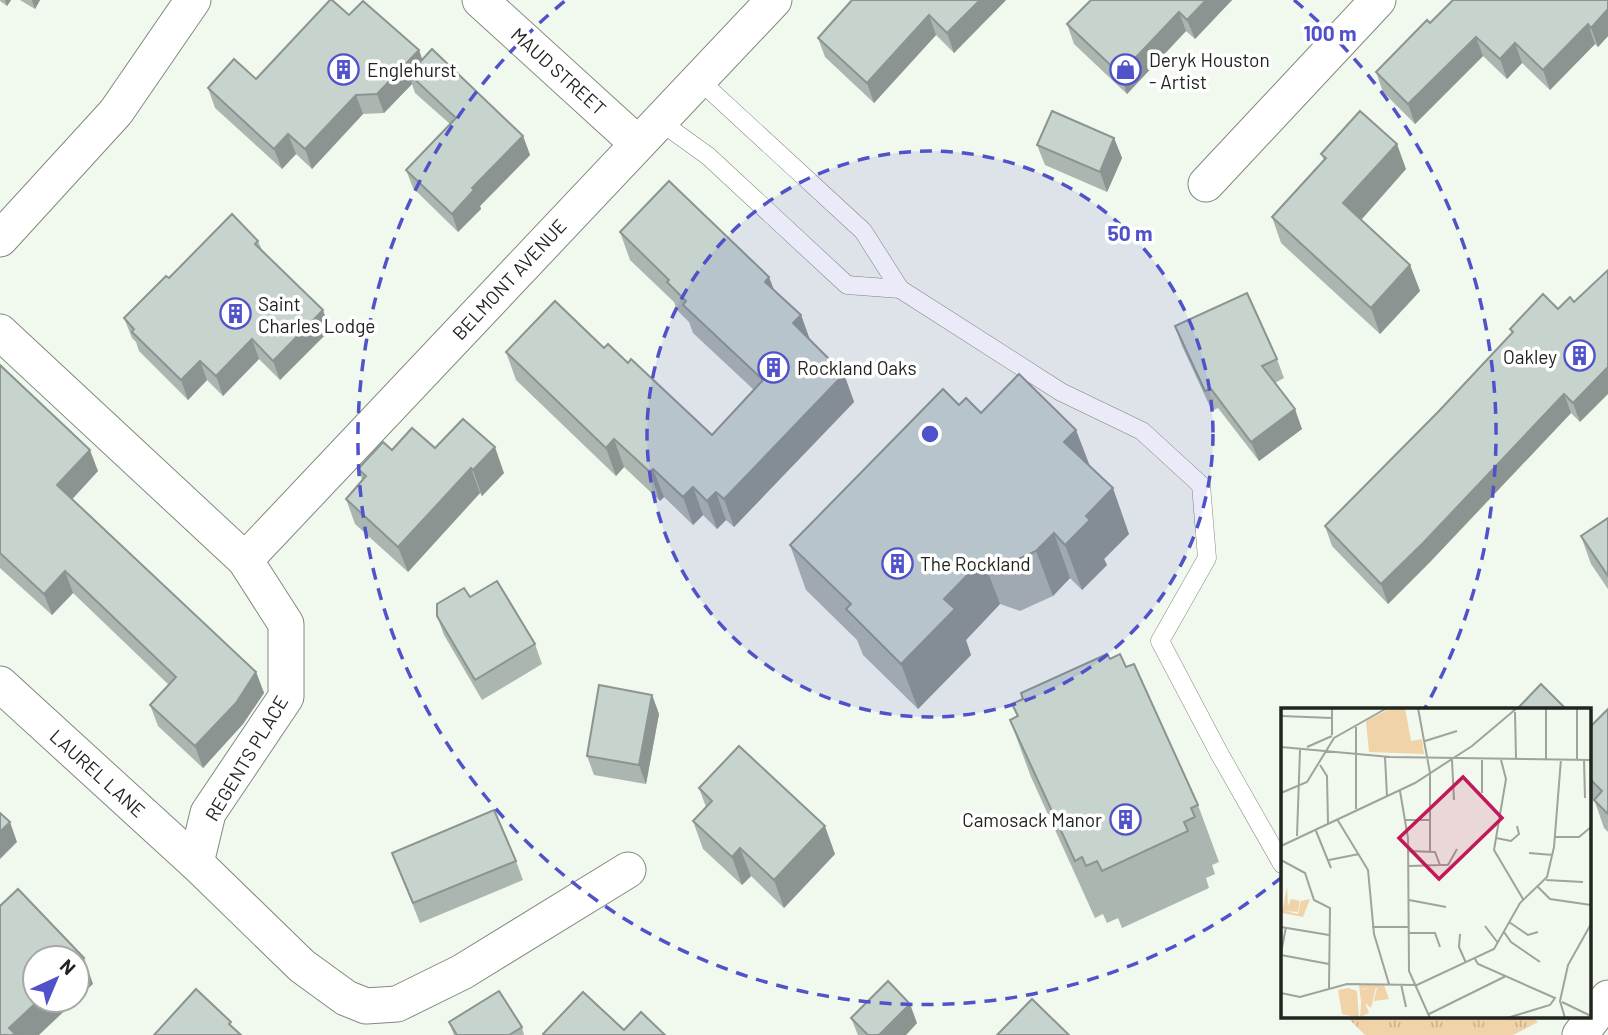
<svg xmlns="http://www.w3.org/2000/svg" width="1608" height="1035" viewBox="0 0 1608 1035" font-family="Barlow,sans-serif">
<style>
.park{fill:url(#park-tufts)}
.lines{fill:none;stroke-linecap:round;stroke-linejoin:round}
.service-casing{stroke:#82897f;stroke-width:19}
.minor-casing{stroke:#82897f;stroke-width:37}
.service{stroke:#fff;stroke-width:18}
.minor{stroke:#fff;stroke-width:35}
.wall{fill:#abb6b0}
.shaded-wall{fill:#8b9490}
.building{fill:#c7d4cd;stroke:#8b9490;stroke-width:2}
.ring{fill:none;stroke:#5052c9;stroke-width:3.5;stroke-dasharray:12 9}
.labels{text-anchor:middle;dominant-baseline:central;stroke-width:7;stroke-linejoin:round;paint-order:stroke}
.poi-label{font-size:19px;fill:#222420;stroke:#fff;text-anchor:start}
.street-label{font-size:19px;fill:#222420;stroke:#fff}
.inset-road{fill:none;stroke:#9ea39b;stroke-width:2}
.view{fill:#c2185b;fill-opacity:0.15;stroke:#c2185b;stroke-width:3.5}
.inset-edge{fill:none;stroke:#222420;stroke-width:3.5}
.centre{fill:#5052c9;stroke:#fff;stroke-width:3.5}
.ring-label{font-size:21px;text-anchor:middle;font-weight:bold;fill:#5052c9;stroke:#fff;stroke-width:7;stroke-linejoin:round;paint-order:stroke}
</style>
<defs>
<pattern id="park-tufts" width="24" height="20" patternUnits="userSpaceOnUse" patternTransform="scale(1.75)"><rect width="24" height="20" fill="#f0d3a9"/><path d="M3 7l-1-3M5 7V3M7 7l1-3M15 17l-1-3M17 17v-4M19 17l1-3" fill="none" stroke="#ceb591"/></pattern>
</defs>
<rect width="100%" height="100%" fill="#f1f8ed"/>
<path class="park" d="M1346,1016h185l7,6 -25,13h-148z"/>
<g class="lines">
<defs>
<g id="service">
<path d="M658,120l50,36 139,129 53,4 -37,-58 -165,-152"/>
<path d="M900,289l161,103 81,39 59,54 6,73 -47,83 59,112 63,111"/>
</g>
<g id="minor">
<path d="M480,0l157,143"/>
<path d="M1206,184l172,-184"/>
<path d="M0,239l116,-127 77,-112"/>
<path d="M0,332l245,228 41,64v73l-78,116 -12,50 106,103 44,32 20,8 31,-2 65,-32 166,-102"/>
<path d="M245,560l529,-560"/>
<path d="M0,684l196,179"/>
<path d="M1580,1035l28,-37"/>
</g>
</defs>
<use href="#service" class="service-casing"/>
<use href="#minor" class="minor-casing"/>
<use href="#service" class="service"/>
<use href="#minor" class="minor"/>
</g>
<g class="wall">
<path d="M0,0h11l-4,6 -7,-5z"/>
<path d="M20,0h20l-5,9z"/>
<path d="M1006,0l-52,53 -18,-18 -62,68 -49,-46 -7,-19z"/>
<path d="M1091,0h141l-37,39 -9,-8 -59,63 -53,-50 -7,-20z"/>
<path d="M1608,0v36l-10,11 -3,-3 -45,46 -28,-27 -15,16 -24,-23 -68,68 -32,-32 -7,-20 54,-49z"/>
<path d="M349,15l70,35 3,10 101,76 7,19 -50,51 1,3 -23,23 -45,-44 -7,-18 44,-46 -35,-31 -3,-9 -28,29 -21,1 -51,55 -16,-15 -14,15 -67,-61 -7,-20 48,-9z"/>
<path d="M1114,138l8,20 -15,34 -62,-27 -8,-20z"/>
<path d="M1321,154l85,15 -45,51 49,45 10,26 -40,43 -99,-91 -9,-26 52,-57z"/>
<path d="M620,232l154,59 27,24 9,25 34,34 10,28 -120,125 -8,-7 -9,9 -14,-14 -10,10 -29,-28 -4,4 -36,-34 -8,9 -100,-96 -10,-28 98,-4 24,15 84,72 42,-45 -61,-57 -4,-11 -12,-12 -3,-8 -44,-42z"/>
<path d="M258,241l4,9 68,80 -50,50 -21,-21 -36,37 -16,-16 -19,20 -49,-49 -3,-9 -4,-4 -8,-20 45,-40z"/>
<path d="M1543,294l37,128 -9,-9 -141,149 -42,42 -56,-58 -7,-20 113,-114 74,-79 -2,-4z"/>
<path d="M1175,326l102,33 7,19 -9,5 27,46 -43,32 -41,-53 -6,3 -30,-65z"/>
<path d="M0,365l98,106 -26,28 184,173 8,21 -21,31 -40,44 -45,-42 -8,-21 19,-20 -96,-92 -21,22 -52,-47z"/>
<path d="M959,405l22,8 95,17 14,36 39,68 -25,25 3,6 -25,25 -12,-12 -17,18 -33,15 -20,-7 -34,36 5,15 -53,54 -55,-54 -6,-15 -51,-50 -16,-45z"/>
<path d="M435,448l69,25 -22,23 -2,-3 -72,79 -53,-48 -9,-25 16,-19 -4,-11 34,-19z"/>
<path d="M1608,518v71l-17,-25 -10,-28z"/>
<path d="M470,597l65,47 7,20 -60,36 -38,-65 -7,-19z"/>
<path d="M1110,659l16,8 72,138 21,57 -7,3 3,9 -9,4 3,10 -87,40 -4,-10 -11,5 -4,-9 -8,4 -64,-141 -21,-57 7,-3 -5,-13 10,-5 -1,-6z"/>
<path d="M652,695l7,19 -13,70 -52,-9 -7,-19z"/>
<path d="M1608,709v123l-4,-4 -9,-26 -6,-6v-68z"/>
<path d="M699,788l136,66 -51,54 -33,-32 -9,9 -39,-36 -10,-28 13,-14z"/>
<path d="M392,853l124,8 7,19 -103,43z"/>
<path d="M851,1018l66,5 -11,12h-48z"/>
<path d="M449,1022l73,5 2,8h-70z"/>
</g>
<g class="shaded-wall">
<path d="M5,0h6l-4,6z"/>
<path d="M32,0h8l-5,9z"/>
<path d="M980,0h26l-52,53 -7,-20z"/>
<path d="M1206,0h26l-37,39 -8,-19z"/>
<path d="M1608,9v27l-10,11 -7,-19z"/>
<path d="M1179,12l7,19 -59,63 -7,-20z"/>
<path d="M929,15l7,20 -62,68 -7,-20z"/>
<path d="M1588,24l7,20 -45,46 -7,-20z"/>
<path d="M1476,37l7,19 -68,68 -7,-20z"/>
<path d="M1515,43l7,20 -15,16 -7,-20z"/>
<path d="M419,50l7,20 -17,4 3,10 -28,29 -7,-19z"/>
<path d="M356,95l7,19 -51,55 -7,-20z"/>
<path d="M288,134l8,20 -14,15 -8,-20z"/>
<path d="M523,136l7,19 -50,51 1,3 -23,23 -6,-18 20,-26z"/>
<path d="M1114,138l8,20 -15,34 -7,-20z"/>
<path d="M1397,144l9,25 -53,60 -10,-26z"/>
<path d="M1410,265l10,26 -40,43 -9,-26z"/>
<path d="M769,277l11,28 -15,-23z"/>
<path d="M323,310l7,20 -50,50 -7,-19z"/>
<path d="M801,315l10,28 -18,-20z"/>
<path d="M252,339l7,20 -36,37 -7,-20z"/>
<path d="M200,361l7,19 -19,20 -7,-20z"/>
<path d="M1608,367v27l-28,28 -7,-19z"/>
<path d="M844,374l10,28 -120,125 -10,-28z"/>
<path d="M1564,394l7,19 -141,149 -42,42 -7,-20z"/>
<path d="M1295,409l7,20 -43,32 -8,-19z"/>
<path d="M1076,430l17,45 -29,-33z"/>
<path d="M614,439l10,28 -8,9 -10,-28z"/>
<path d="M495,447l9,26 -22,23 -9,-26z"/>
<path d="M90,450l8,21 -33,36 -8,-22z"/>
<path d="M471,468l9,25 -72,79 -10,-25z"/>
<path d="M653,469l11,28 -4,4 -10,-29z"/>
<path d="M693,487l10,28 -10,10 -10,-28z"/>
<path d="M1113,488l16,46 -25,25 3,6 -25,25 -17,-45 21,-29z"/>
<path d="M716,492l10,28 -9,9 -10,-28z"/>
<path d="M1054,533l16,45 -17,18 -17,-45z"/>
<path d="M983,559l17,45 -34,36 5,15 -53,54 -17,-45 43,-65z"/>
<path d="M65,571l8,22 -21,22 -8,-21z"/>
<path d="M256,672l8,21 -21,31 -40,44 -8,-22z"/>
<path d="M652,695l7,19 -13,70 -7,-19z"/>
<path d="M10,822l7,20 -17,17v-27z"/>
<path d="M825,826l10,28 -51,54 -10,-28z"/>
<path d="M740,848l11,28 -9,9 -10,-28z"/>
<path d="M84,958l9,26 -16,15v-35z"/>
<path d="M39,1000h37l-37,35h-27l-3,-7z"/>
<path d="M910,1004l7,19 -11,12h-27z"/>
</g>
<g class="building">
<path d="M330,0h2l17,15 14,-14 56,49 -42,44 -21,1 -51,54 -17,-15 -14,15 -66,-61 26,-29 22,20z"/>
<path d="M852,0h128l-33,33 -18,-18 -62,68 -49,-45z"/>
<path d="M1091,0h115l-19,20 -8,-8 -59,62 -53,-50z"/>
<path d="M1453,0h155v9l-17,19 -3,-4 -45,46 -28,-27 -15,16 -24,-22 -68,67 -32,-32 51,-52 3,3z"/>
<path d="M432,49l91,87 -51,52 2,2 -22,24 -46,-44 50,-52 -47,-44z"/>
<path d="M1052,111l62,27 -14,34 -63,-27z"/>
<path d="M1360,111l37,33 -54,59 67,62 -39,43 -99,-91 54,-59 -5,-4z"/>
<path d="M669,181l100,96 -4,5 36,33 -8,8 51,51 -120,125 -8,-7 -9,9 -14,-14 -10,10 -30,-28 -3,3 -36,-33 -8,9 -100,-96 49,-51 49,47 4,-4 20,19 3,-4 81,76 51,-55 -80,-75 3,-4 -19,-19 2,-2 -49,-48z"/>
<path d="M232,214l26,27 -3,3 68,66 -50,51 -21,-22 -36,37 -16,-15 -19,19 -49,-48 2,-3 -10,-11 42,-42 3,2z"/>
<path d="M1608,270v97l-35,36 -9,-9 -141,149 -42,41 -56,-58 113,-114 75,-80 -3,-3 33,-35 15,15 12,-12 4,5z"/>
<path d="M1247,293l30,66 -15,7 33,43 -44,33 -40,-53 -6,2 -30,-65z"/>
<path d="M0,365l90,85 -33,35 199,187 -20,31 -41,43 -45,-41 26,-28 -111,-106 -21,23 -44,-41z"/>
<path d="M1019,374l57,56 -12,12 49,46 -27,28 4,4 -25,25 -11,-12 -18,18 -33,15 -20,-7 -39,40 11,10 -54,55 -55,-55 5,-5 -61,-59 153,-156 16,16 7,-7 15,15z"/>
<path d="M463,419l32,28 -22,23 -2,-2 -73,79 -52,-48 20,-23 -8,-7 25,-27 9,8 20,-22 23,20z"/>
<path d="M1608,518v58l-27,-40z"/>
<path d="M497,581l38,63 -60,36 -38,-64v-12l27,-16 6,9z"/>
<path d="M1107,654l3,5 10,-5 6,13 8,-3 64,141 -7,3 4,9 -11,5 4,9 -86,40 -5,-10 -11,5 -4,-9 -7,4 -65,-141 8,-4 -6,-12 11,-5 -2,-6z"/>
<path d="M1541,684l26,26h-48l-1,-2z"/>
<path d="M599,685l53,10 -13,70 -52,-9z"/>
<path d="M1608,709v105l-14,-14 8,-9 -13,-13v-50z"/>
<path d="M739,746l86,80 -51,54 -34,-32 -8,9 -39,-36 19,-20 -13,-13z"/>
<path d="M494,810l22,51 -103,42 -21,-50z"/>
<path d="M0,813l10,9 -10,10z"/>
<path d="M18,889l66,69 -7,6v-6h-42v42h4l-30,28 7,7h-16v-129z"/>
<path d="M888,981l22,23 -31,31h-11l-17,-17z"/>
<path d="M196,989l35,33 -2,2 12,11h-87z"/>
<path d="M499,991l23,36 -13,8h-52l-8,-13z"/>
<path d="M583,992l41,38 17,-18 24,23h-121l-1,-1z"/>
<path d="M1032,999l37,36h-72z"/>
</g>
<circle cx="930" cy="434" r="283" fill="#5052c9" fill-opacity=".12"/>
<g class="ring">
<circle cx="930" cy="434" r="283"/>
<path d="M1282 877A566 566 0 0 1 566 0M1294 0A566 566 0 0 1 1425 708"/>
</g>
<defs>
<symbol id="building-ring" viewBox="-11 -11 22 22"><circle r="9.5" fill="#fff" stroke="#5052c9" stroke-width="1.5"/><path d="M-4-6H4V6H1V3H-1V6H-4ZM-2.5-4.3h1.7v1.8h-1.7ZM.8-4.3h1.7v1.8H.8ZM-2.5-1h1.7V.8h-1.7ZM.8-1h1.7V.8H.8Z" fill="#5052c9"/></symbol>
<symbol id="shop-ring" viewBox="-11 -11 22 22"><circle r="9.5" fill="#fff" stroke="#5052c9" stroke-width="1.5"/><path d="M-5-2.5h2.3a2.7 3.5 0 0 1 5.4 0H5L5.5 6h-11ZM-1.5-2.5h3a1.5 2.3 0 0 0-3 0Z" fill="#5052c9"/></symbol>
</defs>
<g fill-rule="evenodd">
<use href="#building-ring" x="326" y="52" width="35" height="35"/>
<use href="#shop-ring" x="1108" y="52" width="35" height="35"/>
<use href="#building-ring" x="218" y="296" width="35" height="35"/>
<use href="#building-ring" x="1562" y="338" width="35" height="35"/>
<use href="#building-ring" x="756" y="350" width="35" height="35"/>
<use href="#building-ring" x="880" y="546" width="35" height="35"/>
<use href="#building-ring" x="1108" y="802" width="35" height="35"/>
</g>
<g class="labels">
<g class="poi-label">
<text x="1149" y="59">Deryk Houston<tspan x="1149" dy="22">- Artist</tspan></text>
<text x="367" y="69">Englehurst</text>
<text x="258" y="303">Saint<tspan x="258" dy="22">Charles Lodge</tspan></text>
<text x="1557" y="356" text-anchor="end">Oakley</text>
<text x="797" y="367">Rockland Oaks</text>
<text x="920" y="563">The Rockland</text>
<text x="1102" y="819" text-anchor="end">Camosack Manor</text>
</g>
<g class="street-label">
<text transform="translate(559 71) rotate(42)">MAUD STREET</text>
<text transform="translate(509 279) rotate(-47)">BELMONT AVENUE</text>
<text transform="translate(246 758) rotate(-59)">REGENTS PLACE</text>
<text transform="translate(98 773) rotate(42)">LAUREL LANE</text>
</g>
</g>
<g transform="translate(1281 708)">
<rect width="310" height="310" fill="#f1f8ed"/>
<path d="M6,179l1,19 3,-7 9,2 -2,11 -13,-1 13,3 3,-13 9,-2 -7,18 -21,-4zM95,279l-5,21 -6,-5 4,10 -9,4 2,-27zM67,280l9,3 2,27 -17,-4 -4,-24z" fill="#f0d3a9"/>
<path d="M110,0h14l6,33 11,-2 2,15 -55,-2 -3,-31z" fill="#f0d3a9"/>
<path d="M78,277h25l5,14 -15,2 -2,7 5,-20 -14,1 -2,13z" fill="#f0d3a9"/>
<path class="inset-road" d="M51,0v27M137,0l12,65v78M234,4l1,46M0,8l51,2M75,19v82M144,33l32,-10M0,39l109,10 201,3M26,39l25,-11M104,49l2,39M265,51v-51M171,52l2,40M201,52v33M220,52l5,19 -12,71 29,49M296,52v-52M303,52l1,38M39,57l7,11 1,47M119,83l8,47 1,133 21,47M0,85l26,-11 27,-44 53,-30M56,111l31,51 6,64 15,50M124,112h25M35,123l15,37M16,128l3,-86M274,129h24l12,-10M215,130l15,3 8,-7 -2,-8M0,138l134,-63 57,-37 45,-38M128,143l26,1 5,13h8l9,-16M248,145l24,2M0,152l24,13 9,27 16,8 -1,80M48,152l30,-6M128,158l31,-1M265,172l37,2M256,178l13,13 41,6M128,192l37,7M228,214l19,13 10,-3M204,218l13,17M0,219l48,8M91,219h37M223,224l7,10 29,20M128,225h26l5,14M179,226l-1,13 7,16M0,245l5,-26M0,247l48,9M194,251l3,5 77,34 -5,7 -43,13M120,276l5,23M0,285l19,4 47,-13 70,1 77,-36 26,-46 27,-26 7,-30 7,-88M281,294l29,14M148,306l77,-38M284,310l-5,-17 8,-36 23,-41"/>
<path class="view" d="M182,69l39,41 -63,61 -40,-41z"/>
<rect width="310" height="310" class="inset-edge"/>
</g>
<circle cx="930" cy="434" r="10" class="centre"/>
<g class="ring-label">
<text x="1330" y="41">100 m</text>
<text x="1130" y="241">50 m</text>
</g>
<g transform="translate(56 979) rotate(44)"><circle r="33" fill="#ffffff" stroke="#a7a7a6" stroke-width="2"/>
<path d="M0-5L12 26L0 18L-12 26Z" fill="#5052c9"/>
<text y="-10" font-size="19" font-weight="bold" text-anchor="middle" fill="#222420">N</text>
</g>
</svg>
